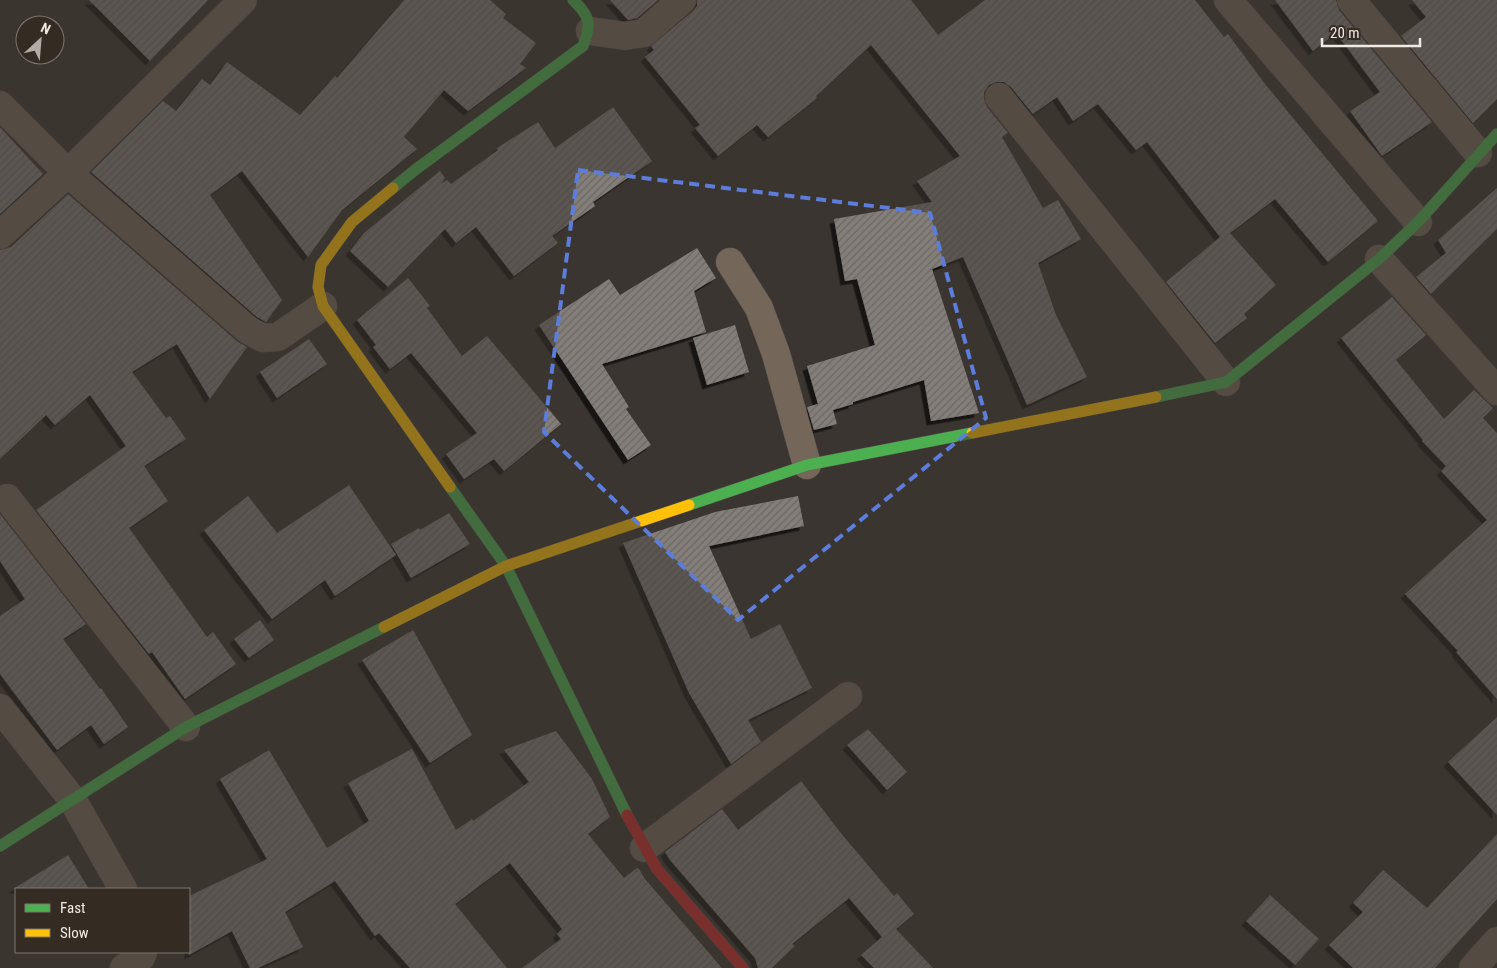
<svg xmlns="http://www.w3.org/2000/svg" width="1497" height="968" viewBox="0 0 1497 968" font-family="'Roboto Condensed',sans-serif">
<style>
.building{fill:url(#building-hatch);filter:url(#shadow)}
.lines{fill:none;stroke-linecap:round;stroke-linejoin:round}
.street-casing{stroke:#56524e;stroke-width:29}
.fast-casing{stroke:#56524e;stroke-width:12}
.slow-casing{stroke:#56524e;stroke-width:12}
.jam-casing{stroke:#56524e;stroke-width:12}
.street{stroke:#746659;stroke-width:28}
.fast{stroke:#4caf50;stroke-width:11}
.slow{stroke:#ffc107;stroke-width:11}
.jam{stroke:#c62828;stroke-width:11}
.marked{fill:none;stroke:#5c7ddc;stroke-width:4;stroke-dasharray:10 6;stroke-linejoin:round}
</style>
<defs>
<pattern id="building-hatch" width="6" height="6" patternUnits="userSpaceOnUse" patternTransform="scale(1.25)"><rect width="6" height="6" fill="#837e7a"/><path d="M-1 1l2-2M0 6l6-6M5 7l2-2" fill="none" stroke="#6b6864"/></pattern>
<filter id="shadow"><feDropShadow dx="-4.5" dy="4.5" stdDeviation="0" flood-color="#0009"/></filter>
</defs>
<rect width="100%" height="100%" fill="#3a3530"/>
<g class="building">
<path d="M89,0h119l-58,61z"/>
<path d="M404,0h86l16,14 -3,4 33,25 -16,21 6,4 -58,43 -24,-21 -40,47 13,12 -75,61 -34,47 -66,-86 -32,24 72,105 -16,22 -9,-5 -166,-145 72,-71 13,10 26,-32 8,6 17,-23 73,53 35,-39 2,2z"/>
<path d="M610,0h48l-21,18 -9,2z"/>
<path d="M697,0h214l27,35 47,-35h210l29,37 4,-3 37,50 113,137 -50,41 -53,-63 -45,34 46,52 -32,29 3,4 -32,25 -49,-61 54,-45 -73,-95 -11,8 -38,-46 -25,17 -16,-24 -24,17 -22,-27 -7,-5h-8l-7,3 -5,7v7l3,8 21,26 -6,4 41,71 15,-8 23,39 -43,24 18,52 31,62 -60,28 -64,-148 -31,12 47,144 -48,8 -7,-41 -71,22v2l-20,6 4,14 -23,6 -7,-23 11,-3 -11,-38 68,-21 -18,-66 -12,2 -11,-62 98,-17 -15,-21 43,-25 -89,-111 -55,51 1,2 -49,39 -11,-12 -39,31 -23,-28 5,-3 -55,-68 9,-7 -3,-4 41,-34 5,-6z"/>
<path d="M1275,0h61l3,10 93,112 -50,34 -32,-45 30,-19 -44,-59 -23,18z"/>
<path d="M1412,0h85v99l-24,24 -72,-87 25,-19z"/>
<path d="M613,107l39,54 -59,41 2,4 -43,30 6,7 -44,33 -38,-49 -20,16 -11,-14 -57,58 -38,-36 14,-18 76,-62 5,7 -4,6 6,-4 4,4 47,-34 -1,-2 41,-26 17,26z"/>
<path d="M0,127l43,47 -43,40z"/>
<path d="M1497,188v41l-66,65 -15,-17 30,-24 -8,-13z"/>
<path d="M68,194l170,148 9,5 -37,52 -33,-55 -45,28 34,46 4,-2 16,23 -42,27 24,35 -39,27 78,109 6,-5 23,32 -51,35 -33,-47 -3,2 -113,-144 90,-64 -36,-51 -35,30 -9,-10 -46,44v-209l11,-3z"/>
<path d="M697,248l19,30 -22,13 12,41 -104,32 27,43 -3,2 25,36 -23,15 -89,-135 70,-46 11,16z"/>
<path d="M408,278l22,28 -3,2 35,48 25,-20 74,88 -57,47 -10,-12 -30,20 -18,-25 31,-21 -66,-80 -21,16 -17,-22 3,-2 -19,-25z"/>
<path d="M1392,297l34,38 -30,25 48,59 30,-29 19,18 -10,10 14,15v266l-41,-47 2,-1 -53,-57 82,-74 -46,-49 5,-5 -24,-25 1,-1 -82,-102z"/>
<path d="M735,325l14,47 -42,13 -14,-47z"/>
<path d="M309,339l18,25 -50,34 -17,-26z"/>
<path d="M349,485l47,70 -61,41 -10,-16 -53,39 -68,-89 44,-34 29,37z"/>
<path d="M798,496l6,30 -95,20 42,93 29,-15 32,64 -64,32 13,22 -30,22 -42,-71 -66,-150 92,-31z"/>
<path d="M449,513l21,31 -59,34 -20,-34 28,-16 1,2z"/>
<path d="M0,514l86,110 -23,15 37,50 1,-1 27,39 -24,17 -13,-19 -34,25 -57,-76v-58l25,-17 -25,-38z"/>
<path d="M260,620l14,20 -25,18 -15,-19z"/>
<path d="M413,630l59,105 -42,28 -68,-103z"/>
<path d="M1497,717v98l-49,-53z"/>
<path d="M868,729l39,43 -20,18 -40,-45z"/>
<path d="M556,731l36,48 18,38 -22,17 36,44 13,-10 2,1 6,10 77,89h-200l39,-29 -4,-5 5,-5 -52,-66 -55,41 52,64h-97l-31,-35 -4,3 -40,-55 -50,31 18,35 -45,21h-8l-18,-37 -43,24v-59l78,-37 -47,-80 49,-29 58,98 42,-27 -21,-38 64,-34 44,81 16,-11 1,2 56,-39 -25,-32z"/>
<path d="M801,781l39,51 54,64 3,-3 17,21 -18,15 37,39h-59l-13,-13 21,-18 -33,-39 -57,46 3,2 -23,22h-14l-3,-10 -85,-98 -5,-8 57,-43 16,21z"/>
<path d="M1497,834v65l-62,69h-82l-24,-23 34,-33 -10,-9 30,-33 44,38z"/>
<path d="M68,855l21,34h-76z"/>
<path d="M1270,895l49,44 -24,26 -49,-44z"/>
</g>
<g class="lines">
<defs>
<g id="street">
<path d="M1228,0l190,222"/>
<path d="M1351,0l127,153"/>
<path d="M590,31l35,5 19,-3 38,-33"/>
<path d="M999,97l227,285"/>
<path d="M0,105l68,68 180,157 15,8 15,-1 45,-31"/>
<path d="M0,235l68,-62 175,-173"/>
<path d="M1379,259l118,132"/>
<path d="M730,262l29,46 17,46 31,111"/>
<path d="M7,498l179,229"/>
<path d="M0,708l72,91 51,90"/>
<path d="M644,848l204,-152"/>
<path d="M124,968l17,-11 2,-5"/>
<path d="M1473,968l24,-27"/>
</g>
<g id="fast">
<path d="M393,188l22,-18 168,-124c9,-22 7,-30 -10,-46"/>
<path d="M1156,397l70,-15 153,-123 39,-37 79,-88"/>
<path d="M450,487l56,79 121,249"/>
<path d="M689,505l118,-40 165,-32"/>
<path d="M0,846l186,-119 198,-100"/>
</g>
<g id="slow">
<path d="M393,188l-41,34 -31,43 -3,22 5,19 127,181"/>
<path d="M972,433l184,-36"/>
<path d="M384,627l122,-61 183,-61"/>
</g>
<path id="jam" d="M627,815l30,54 86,99"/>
</defs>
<use href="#street" class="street-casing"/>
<use href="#fast" class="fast-casing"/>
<use href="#slow" class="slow-casing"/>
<use href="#jam" class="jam-casing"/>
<use href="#street" class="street"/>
<use href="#fast" class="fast"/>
<use href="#slow" class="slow"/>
<use href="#jam" class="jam"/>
</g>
<path d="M0 0H1497V968H0ZM578,170l352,43 56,205 -248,202 -194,-188z" fill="#3a3530" fill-opacity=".55" fill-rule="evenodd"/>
<path class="marked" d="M578,170l352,43 56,205 -248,202 -194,-188z"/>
<rect x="15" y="888" width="175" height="65" fill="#342b22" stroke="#7f7770"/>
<rect x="25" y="904" width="25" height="8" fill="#4caf50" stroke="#7f7770"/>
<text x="60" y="913" font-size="15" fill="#f0eae4">Fast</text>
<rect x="25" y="929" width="25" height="8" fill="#ffc107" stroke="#7f7770"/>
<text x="60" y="938" font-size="15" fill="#f0eae4">Slow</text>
<g transform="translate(40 40) rotate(26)"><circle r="24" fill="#342b22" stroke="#7f7770"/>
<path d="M0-4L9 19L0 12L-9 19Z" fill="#b0aba5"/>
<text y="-8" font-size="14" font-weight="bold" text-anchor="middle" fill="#f0eae4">N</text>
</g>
<path d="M1322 38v8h98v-8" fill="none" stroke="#f0eae4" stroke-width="2.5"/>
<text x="1330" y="38" font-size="15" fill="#f0eae4" stroke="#342b22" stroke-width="4" paint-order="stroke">20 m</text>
</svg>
